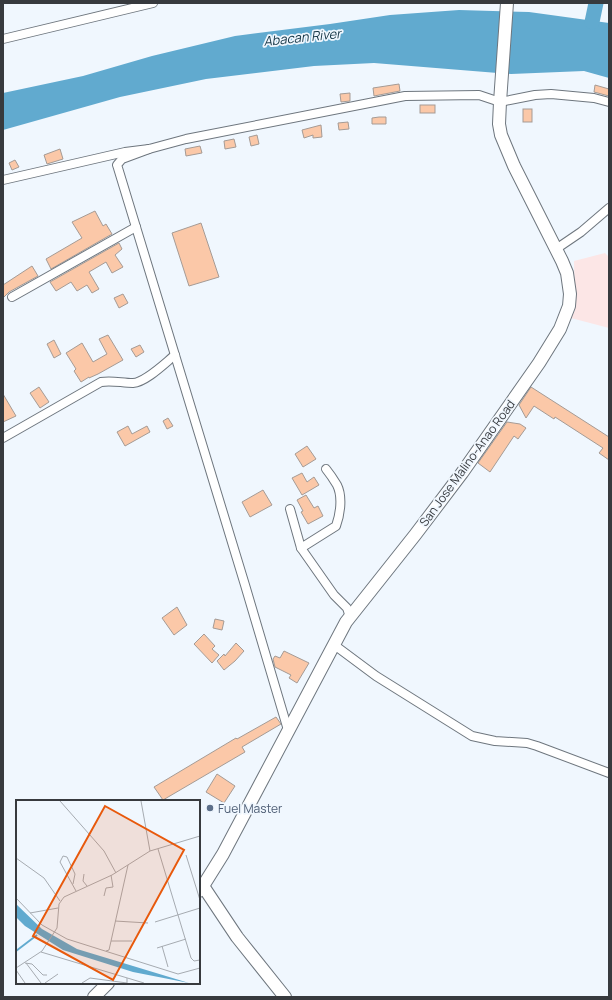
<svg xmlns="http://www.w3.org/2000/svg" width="612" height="1000" viewBox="0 0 612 1000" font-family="Manrope,sans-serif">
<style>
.industrial{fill:#fce6e6}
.water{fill:#61aacf}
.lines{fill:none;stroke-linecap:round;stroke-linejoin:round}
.river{stroke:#61aacf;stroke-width:15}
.building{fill:#fbc8a8;stroke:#a59b95}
.street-casing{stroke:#6e767e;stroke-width:10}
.secondary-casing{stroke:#6e767e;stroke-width:14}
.street{stroke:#fff;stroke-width:8}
.secondary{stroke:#fff;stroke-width:12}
.service-dot{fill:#5c6f8a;stroke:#f0f7fe;stroke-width:1.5}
.labels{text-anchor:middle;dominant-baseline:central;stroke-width:3.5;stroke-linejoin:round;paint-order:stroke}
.street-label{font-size:12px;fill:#373a3e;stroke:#f0f7fe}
.service-label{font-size:12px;fill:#4e5e75;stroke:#f0f7fe;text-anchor:start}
.water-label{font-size:13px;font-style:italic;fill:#133444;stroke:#f0f7fe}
.inset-river{fill:none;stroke:#61aacf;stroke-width:2}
.inset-road{fill:none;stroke:#a6abb1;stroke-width:1}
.view{fill:#e8590c;fill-opacity:0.15;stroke:#e8590c;stroke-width:2}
.inset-edge{fill:none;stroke:#373a3e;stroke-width:2}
</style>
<rect width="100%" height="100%" fill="#f0f7fe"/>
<path class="industrial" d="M605,253l4,4v71l-38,-10 4,-8 -1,-49z"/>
<path class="water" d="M459,10l70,2 80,11v55l-25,-7 -73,3 -137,-11 -60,3 -108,13 -86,18 -117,33v-37l80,-17 69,-20 83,-20 95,-12 60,-9z"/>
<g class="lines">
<path class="river" d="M592,22l4,-19"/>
</g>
<g class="building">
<path d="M399,84l1,7 -26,5 -1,-8z"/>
<path d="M595,85l14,4v7l-15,-4z"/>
<path d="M350,93v8l-9,1 -1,-8z"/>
<rect x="420" y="105" width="15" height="8"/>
<rect x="523" y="109" width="9" height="13"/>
<path d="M379,117h7v7h-14v-6z"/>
<path d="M348,122l1,7 -10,1 -1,-7z"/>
<path d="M321,125l1,12 -9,1v-3l-9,3 -2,-8z"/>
<path d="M257,135l2,9 -8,2 -2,-9z"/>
<path d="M234,139l2,8 -11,2 -1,-8z"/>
<path d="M200,146l2,7 -16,3 -1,-7z"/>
<path d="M60,149l3,10 -16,5 -3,-9z"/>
<path d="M15,160l4,7 -7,3 -3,-7z"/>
<path d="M95,211l8,15 3,-2 6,10 -61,35 -5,-10 36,-21 -10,-16z"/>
<path d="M201,223l18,54 -30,9 -17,-53z"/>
<path d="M119,243l3,6 -7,6 8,12 -11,6 -6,-11 -17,10 10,17 -7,4 -5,-8 -10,6 -6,-9 -15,9 -6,-9z"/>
<path d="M32,266l6,10 -29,16 -6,6v-13z"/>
<path d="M123,294l5,9 -9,5 -5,-10z"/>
<path d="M108,335l15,25 -25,14 -9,4v-1l-8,5 -7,-11 2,-2 -10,-16 16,-10 11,19 14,-8 -8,-15z"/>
<path d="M54,340l7,14 -7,4 -7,-14z"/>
<path d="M140,345l4,7 -8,5 -5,-8z"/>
<path d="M39,387l10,15 -9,6 -10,-15z"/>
<path d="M531,387l78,50v23l-10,-7 4,-5 -48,-31 -1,2 -20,-13 -8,12 -7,-13z"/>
<path d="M3,394l13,22 -13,6z"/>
<path d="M168,418l5,8 -6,3 -4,-8z"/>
<path d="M507,422l13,2 6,4 -8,11 -4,-3 -24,36 -12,-9z"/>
<path d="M128,426l4,8 15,-8 3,6 -25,14 -8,-14z"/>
<path d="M307,446l9,13 -13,8 -8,-13z"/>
<path d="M302,473l5,9 7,-5 5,8 -17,10 -10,-17z"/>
<path d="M263,490l9,15 -22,12 -8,-15z"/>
<path d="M306,495l8,13 4,-2 5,10 -15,8 -7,-12 2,-1 -6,-11z"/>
<path d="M177,607l10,18 -13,10 -12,-17z"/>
<path d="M215,619l9,2 -2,9 -9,-2z"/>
<path d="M204,634l11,12 -3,3 7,6 -7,8 -18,-19z"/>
<path d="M236,643l8,8 -9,10 -11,9 -7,-9 7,-7 1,2z"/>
<path d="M284,651l25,12 -12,20 -8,-5 2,-3 -16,-8 -2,-8 2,-3 5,2z"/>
<path d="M276,717l5,7 -39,23 3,5 -82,48 -9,-13 82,-49 1,1z"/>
<path d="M217,774l18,12 -11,17 -18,-11z"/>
</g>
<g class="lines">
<defs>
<g id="street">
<path d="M3,39l150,-36"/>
<path d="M149,149l-27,10 -5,6 1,3 127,417 43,145"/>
<path d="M3,180l122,-28 24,-3 37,-10 219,-43 74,-1 21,7 35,-7 16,-1 43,4 15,4"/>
<path d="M556,249l25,-17 28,-24"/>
<path d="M12,297l124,-70"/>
<path d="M3,438l98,-56c11,-2 21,1 32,1 13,-1 32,-20 42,-28"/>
<path d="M326,469c4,5 8,11 11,16 6,12 3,30 -1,41l-35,22 33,47 13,13 3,9"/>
<path d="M290,509l11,39"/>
<path d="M333,644l43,32 96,60 23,5 32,2 10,3 72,27"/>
</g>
<g id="secondary">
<path d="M203,886l34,51 48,60"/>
<path d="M199,891l4,-5 20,-32 123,-232 69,-87 47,-62 77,-110 21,-34 9,-23 1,-12 -3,-21 -5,-12 -48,-95 -13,-31 -2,-11 1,-22 7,-99"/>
<path d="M94,997l14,-14"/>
</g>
</defs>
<use href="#street" class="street-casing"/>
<use href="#secondary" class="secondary-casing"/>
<use href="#street" class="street"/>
<use href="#secondary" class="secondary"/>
</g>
<circle class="service-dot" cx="210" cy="808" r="4"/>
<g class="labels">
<g class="street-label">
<text transform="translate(467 463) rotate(-54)">San Jose Malino-Anao Road</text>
</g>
<g class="service-label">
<text x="218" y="808">Fuel Master</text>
</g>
<g class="water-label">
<text transform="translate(302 37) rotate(-6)">Abacan River</text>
</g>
</g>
<g transform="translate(16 800)">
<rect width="184" height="184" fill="#f0f7fe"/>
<path d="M0,104l26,25 35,20 112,34 -56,-11 -70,-22 -38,-24 -9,-9z" fill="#61aacf"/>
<path class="inset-river" d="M0,151l21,-16"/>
<path class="inset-road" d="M44,1l44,50 12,22M125,1l9,50M142,49l33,109 3,3 6,-1M170,55l14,45M0,58l28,20 16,23M68,74l-1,7 4,5M57,84l2,-10 -8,-17 -4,-1 -3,6 16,29M88,96l2,-8 7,-1 -2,-12M0,98l26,27 25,14 111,35 22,-6M14,113l28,-5M99,121l33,2M139,122l45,-14M95,141h21M146,146l6,21M141,148l29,-9M90,151l3,-1 19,-85M25,152l103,31M9,163l7,1 11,11h4M10,163l15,20M0,168l26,-17 15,-23 2,-24 5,-7 48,-22 38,-24 50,-15M0,170l9,13M29,183l13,-9M66,183l8,-5 37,5v-5"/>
<path class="view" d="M89,6l79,44 -71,130 -80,-44z"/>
<rect width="184" height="184" class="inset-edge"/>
</g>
<rect width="612" height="1000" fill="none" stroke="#373a3e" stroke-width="8"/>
</svg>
